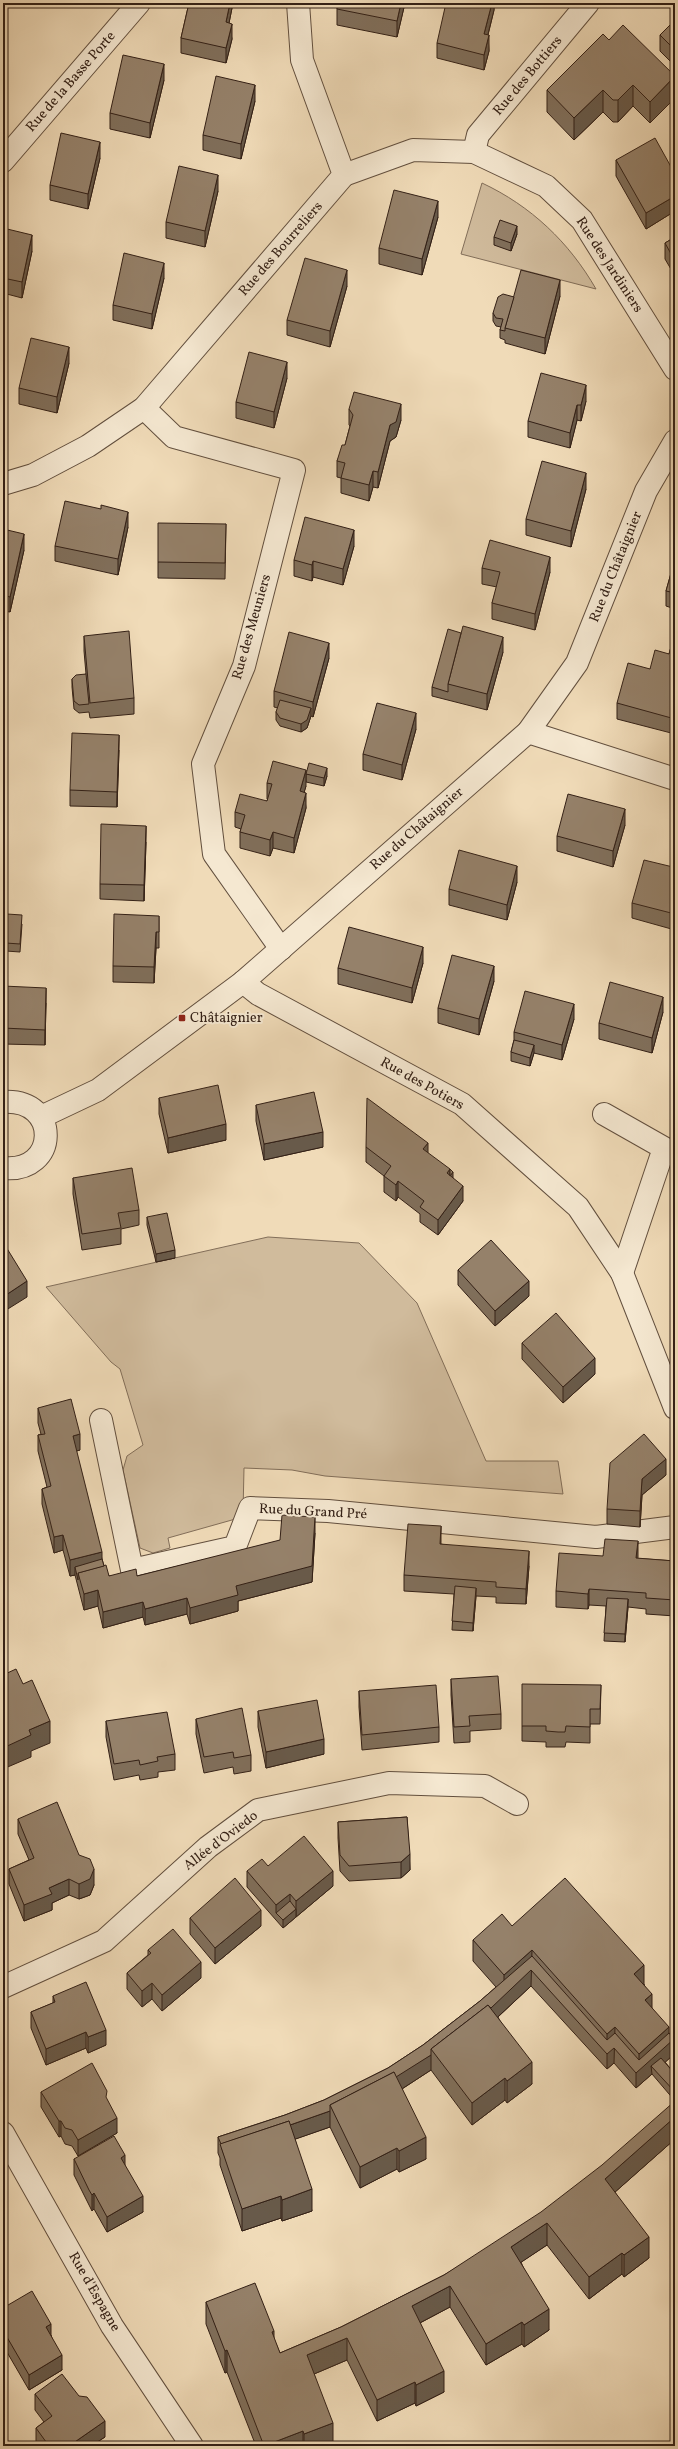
<svg xmlns="http://www.w3.org/2000/svg" width="678" height="2449" viewBox="0 0 678 2449" font-family="Vollkorn,serif">
<style>
.green{fill:#d0bb9c;stroke:#826e59}
.lines{fill:none;stroke-linecap:round;stroke-linejoin:round}
.minor-casing{stroke:#624f3e;stroke-width:24}
.minor{stroke:#f5e8d1;stroke-width:22}
.wall{fill:#806f5b;stroke:#332016}
.shaded-wall{fill:#685a4a;stroke:#332016}
.building{fill:#95816a;stroke:#332016}
.poi-dot{fill:#8f2418;stroke:#f5e8d1;stroke-width:1.5}
.labels{text-anchor:middle;dominant-baseline:central;stroke-width:4;stroke-linejoin:round;paint-order:stroke}
.street-label{font-size:14px;fill:#332016;stroke:#f5e8d1}
.poi-label{font-size:14px;fill:#332016;stroke:#f5e8d1;text-anchor:start}
</style>
<rect width="100%" height="100%" fill="#f0dbb8"/>
<filter id="stains"><feTurbulence type="fractalNoise" baseFrequency=".005" numOctaves="4"/><feColorMatrix values="0 0 0 0 .2 0 0 0 0 .09 0 0 0 0 .02 0 0 0 .5 -.17"/></filter>
<radialGradient id="worn" r=".72"><stop offset=".6" stop-color="#630" stop-opacity="0"/><stop offset="1" stop-color="#630" stop-opacity=".3"/></radialGradient>
<g class="green">
<path d="M482,183c49,23 87,59 114,106l-135,-35z"/>
<path d="M268,1237l91,6 58,60 69,158h72l5,33 -238,-18 -33,-6 -48,-2 -1,45 -4,5 -71,20 2,10 -17,5 -13,-5 -17,-78 4,-14 16,-11 -23,-76 -9,-7 -65,-75z"/>
</g>
<g class="lines">
<defs>
<g id="minor">
<path d="M474,152l4,-17 110,-132"/>
<path d="M3,161l136,-158"/>
<path d="M344,175l69,-25 61,2 72,34 36,34 93,149"/>
<path d="M144,408l30,29 120,33 -50,196 -41,98 11,90 67,95"/>
<path d="M3,484l30,-9 55,-29 56,-38 200,-233 -42,-115 -4,-57"/>
<path d="M528,732l147,47"/>
<path d="M243,982l15,12 204,110 116,103 44,66 53,135"/>
<path d="M3,1102c58,-4 56,72 0,66"/>
<path d="M604,1114l60,34 -42,125"/>
<path d="M41,1117l57,-27 145,-108 285,-250 49,-69 69,-172 29,-50"/>
<path d="M101,1420l31,150 103,-23 15,-39 78,3 268,26 79,-10"/>
<path d="M3,1987l101,-46 104,-94 50,-37 131,-27 96,3 32,18"/>
<path d="M3,2133l109,193 80,120"/>
</g>
</defs>
<use href="#minor" class="minor-casing"/>
<use href="#minor" class="minor"/>
</g>
<g class="wall">
<path d="M189,3h44l-4,20 3,16 -6,24 -45,-10v-15z"/>
<path d="M338,3h67l-8,34 -60,-12v-16z"/>
<path d="M494,3v7l-6,25 1,16 -5,19 -47,-12v-15z"/>
<path d="M675,20v46l-15,-15v-16z"/>
<path d="M609,40l66,36 -25,47 -17,-17 -15,16h-5l-10,-10 -29,28 -27,-28v-22z"/>
<path d="M164,80l-14,58 -40,-9v-16z"/>
<path d="M255,101l-14,58 -38,-9v-15z"/>
<path d="M100,158l-12,51 -38,-9v-15z"/>
<path d="M616,160l59,14v37l-29,18 -30,-53z"/>
<path d="M218,191l-13,56 -39,-9v-16z"/>
<path d="M438,217l-16,58 -43,-11v-16z"/>
<path d="M3,228l29,23 -10,47 -19,-5z"/>
<path d="M517,234l-6,17 -17,-6v-8z"/>
<path d="M675,237v39l-10,-17v-16z"/>
<path d="M164,278l-12,51 -39,-9v-15z"/>
<path d="M347,286l-17,61 -43,-12v-15z"/>
<path d="M560,296l-15,58 -40,-11v-3l-5,-2v-8l1,-3 -5,-1 -3,-5v-8l21,-16z"/>
<path d="M69,363l-12,50 -38,-9v-16z"/>
<path d="M287,378l-13,50 -38,-10v-16z"/>
<path d="M586,401l-5,20 -4,-1 -7,28 -42,-11v-16z"/>
<path d="M349,409l52,11 -5,17 -6,4 -12,47 -5,-1 -4,14 -28,-8v-15l-4,-1v-16l8,-16 5,-19 -1,-1z"/>
<path d="M586,489l-15,58 -45,-12v-16z"/>
<path d="M226,524l-1,55 -67,-1v-16z"/>
<path d="M128,527l-10,48 -63,-14v-15z"/>
<path d="M3,529l21,21 -14,62 -7,-1z"/>
<path d="M354,546l-11,39 -30,-8 -1,4 -18,-5v-16z"/>
<path d="M675,559v50l-9,-3v-15z"/>
<path d="M482,568l68,4 -15,58 -43,-11v-16l5,-16 -15,-3z"/>
<path d="M675,633v101l-58,-15v-16l33,-34 19,-15z"/>
<path d="M84,636l50,62v16l-44,4 -1,-6 -10,1 -5,-4 -2,-22v-8l14,-5 -2,-23z"/>
<path d="M503,652l-16,58 -55,-14v-9z"/>
<path d="M329,658l-16,59 -2,-1 -4,12 -6,4 -21,-6 -4,-6v-8l2,-4 -4,-1v-16z"/>
<path d="M416,729l-14,51 -39,-10v-16z"/>
<path d="M119,750l-2,57 -47,-1v-16z"/>
<path d="M306,774l21,2 -3,10 -18,-4z"/>
<path d="M267,783l39,3 -2,6 2,16 -12,45 -21,-5 -3,8 -30,-8v-16l1,-3 -6,-2v-15l32,-11 1,-2h-1z"/>
<path d="M625,825l-12,42 -56,-16v-15z"/>
<path d="M146,842l-2,59 -44,-2v-15z"/>
<path d="M675,859v71l-43,-12v-15l41,-36z"/>
<path d="M517,882l-10,38 -58,-15v-16z"/>
<path d="M7,914l15,10 -2,28 -14,-1z"/>
<path d="M159,916v32h-3l-2,35 -41,-1v-16z"/>
<path d="M423,963l-11,40 -74,-19v-16z"/>
<path d="M494,981l-15,54 -41,-12v-15z"/>
<path d="M3,986l43,17 -1,42 -42,-1z"/>
<path d="M663,1012l-11,41 -53,-14v-16z"/>
<path d="M574,1019l-12,41 -28,-7 -4,13 -19,-5v-9l3,-12v-8z"/>
<path d="M159,1098l67,42 -58,13 -9,-39z"/>
<path d="M256,1105l67,42 -59,13 -8,-39z"/>
<path d="M366,1147l87,31 10,23 -25,34 -18,-13v-8l-22,-17 -2,4 -12,-9v-16l-18,-14z"/>
<path d="M73,1178l66,32v15l-18,4v15l-39,6 -9,-56z"/>
<path d="M147,1217l28,41 -19,4 -9,-37z"/>
<path d="M458,1270l71,26 -34,30 -37,-41z"/>
<path d="M522,1343l73,31 -32,29 -41,-44z"/>
<path d="M38,1408l42,42 -4,1 26,108 2,7 5,10h28l178,-43 -3,49 -74,19v10l-48,13 -3,-10 -42,11 -2,-8 -40,11 -5,-22 -14,4 -9,-35 -5,1 -7,-26 -9,3 -12,-49v-15l5,-2 -9,-36v-16l3,-1 -3,-11z"/>
<path d="M666,1475l-24,20 -2,32 -33,-3v-15z"/>
<path d="M441,1544l88,22 -3,38 -30,-1v-6l-20,-1 -3,35 -21,-1 2,-36 -50,-3v-16z"/>
<path d="M603,1556l72,5v55l-29,-2v-5l-18,-2 -3,35 -21,-1 2,-35 -17,-1 -1,4 -32,-2v-16z"/>
<path d="M451,1679l50,35v15l-31,2v11l-16,1 -3,-48z"/>
<path d="M601,1685l-1,39h-10v19l-24,-1 -1,5h-19v-5l-24,-1v-15z"/>
<path d="M359,1691l80,36v15l-77,8 -3,-43z"/>
<path d="M258,1711l66,43 -58,14 -8,-41z"/>
<path d="M196,1719l55,36v16l-17,3 -1,-7 -29,6 -8,-39z"/>
<path d="M106,1721l69,33v16l-17,2v5l-18,3 -1,-5 -25,5 -8,-43z"/>
<path d="M407,1817l3,53 -9,8 -52,3 -9,-10 -2,-33v-16z"/>
<path d="M18,1819l61,36 15,30 -4,10 -11,4 -10,-4 -17,8v7l-28,11 -15,-37v-15l20,-9 -11,-26z"/>
<path d="M247,1871l86,15 -50,42 -36,-41z"/>
<path d="M190,1918l71,8 -46,38 -25,-30z"/>
<path d="M512,1926l132,58 8,25 17,24 5,21 -9,8 10,12v27l-23,-27 -16,14 -22,-25 -7,6 -76,-83 -33,31 34,67 -25,19 -2,-3 -33,25 -41,-55 -29,19 24,70 -27,13 -2,-3 -37,19 -30,-61 -35,12 17,72 -30,10 -1,-3 -39,13 -22,-66v-7l-2,-5v-16l67,-22 39,-15 64,-32 35,-23 57,-44 16,-14 -23,-26v-21z"/>
<path d="M148,1950l53,28 -39,33 -10,-12 -10,8 -15,-18v-16l21,-18z"/>
<path d="M53,1996l53,49 -18,8 -2,-5 -40,17 -15,-37v-16l22,-9z"/>
<path d="M41,2092l66,8 10,33 -39,23 -6,-10 -7,-2 -4,-8 -2,1 -18,-30z"/>
<path d="M675,2139l-60,53 34,66 -25,19 -2,-3 -33,25 -42,-54 -26,17 28,68 -25,17 -2,-3 -36,21 -36,-58 -30,16 24,69 -28,14 -1,-3 -38,18 -30,-61 -33,14 19,70 -4,2h-73l-29,-74 -2,1 -19,-49v-22l68,37 6,14 61,-26 103,-52z"/>
<path d="M74,2159l51,7 18,46 -36,20 -13,-23 -2,2 -18,-36z"/>
<path d="M3,2308l48,27 11,35 -33,20 -25,-43z"/>
<path d="M35,2394l70,43 -14,9h-54l-1,-2v-16l8,-6 -9,-12z"/>
</g>
<g class="shaded-wall">
<path d="M230,3h3l-7,35v-16z"/>
<path d="M401,3h4l-8,34v-16z"/>
<path d="M492,3h2v7l-10,40v-16z"/>
<path d="M232,24v15l-6,24v-15z"/>
<path d="M489,35v16l-5,19v-15z"/>
<path d="M164,64v16l-14,58v-15z"/>
<path d="M675,76v22l-25,25v-21z"/>
<path d="M255,85v16l-14,58v-15z"/>
<path d="M633,85v21l-15,16v-22z"/>
<path d="M603,90v22l-29,28v-22z"/>
<path d="M100,142v16l-12,51v-15z"/>
<path d="M218,175v16l-13,56v-16z"/>
<path d="M675,196v15l-29,18v-16z"/>
<path d="M438,201v16l-16,58v-16z"/>
<path d="M517,226v8l-6,17v-8z"/>
<path d="M32,235v16l-10,47v-16z"/>
<path d="M164,263v15l-12,51v-15z"/>
<path d="M347,270v16l-17,61v-16z"/>
<path d="M560,280v16l-15,58v-16z"/>
<path d="M69,347v16l-12,50v-16z"/>
<path d="M287,362v16l-13,50v-16z"/>
<path d="M586,385v16l-5,20v-16z"/>
<path d="M401,404v16l-5,17 -6,4 -12,47v-16l12,-47z"/>
<path d="M577,405v15l-7,28v-15z"/>
<path d="M373,471v16l-4,14v-16z"/>
<path d="M586,473v16l-15,58v-16z"/>
<path d="M128,512v15l-10,48v-16z"/>
<path d="M354,530v16l-11,39v-16z"/>
<path d="M24,534v16l-14,62v-15z"/>
<path d="M550,557v15l-15,58v-16z"/>
<path d="M313,561v16l-1,4v-16z"/>
<path d="M503,637v15l-16,58v-16z"/>
<path d="M329,643v15l-16,59v-15z"/>
<path d="M311,708v8l-4,12 -6,4v-8z"/>
<path d="M416,713v16l-14,51v-15z"/>
<path d="M119,735v15l-2,57v-15z"/>
<path d="M327,768v8l-3,10v-8z"/>
<path d="M306,770v16l-6,21v-16z"/>
<path d="M306,793v15l-12,45v-15z"/>
<path d="M625,809v16l-12,42v-16z"/>
<path d="M146,826v16l-2,59v-16z"/>
<path d="M273,832v16l-3,8v-16z"/>
<path d="M517,866v16l-10,38v-15z"/>
<path d="M156,932v16l-2,35v-16z"/>
<path d="M423,947v16l-11,40v-15z"/>
<path d="M494,966v15l-15,54v-16z"/>
<path d="M46,988v15l-1,42v-15z"/>
<path d="M663,997v15l-11,41v-15z"/>
<path d="M574,1004v15l-12,41v-15z"/>
<path d="M534,1045v8l-4,13v-8z"/>
<path d="M226,1124v16l-58,13v-15z"/>
<path d="M323,1132v15l-59,13v-16z"/>
<path d="M428,1143v16l-5,-10z"/>
<path d="M450,1169v7l3,-4v8l-6,9v-16z"/>
<path d="M398,1181v16l-2,4v-16z"/>
<path d="M463,1186v15l-25,34v-15z"/>
<path d="M175,1250v8l-19,4v-8z"/>
<path d="M27,1281v16l-24,15v-15z"/>
<path d="M529,1281v15l-34,30v-15z"/>
<path d="M595,1358v16l-32,29v-16z"/>
<path d="M80,1434v16l-7,2v-16z"/>
<path d="M666,1459v16l-24,20 -2,32v-16l2,-32z"/>
<path d="M315,1517v16l-3,49 -74,19v10l-48,13v-16l46,-22z"/>
<path d="M441,1526v16l-1,18v-16z"/>
<path d="M63,1535v15l-9,3v-16z"/>
<path d="M638,1541v16l-2,17v-16z"/>
<path d="M529,1551v15l-3,38v-15z"/>
<path d="M102,1552v16l-27,-1v8l-5,1v-16z"/>
<path d="M476,1588v8l-3,35v-8z"/>
<path d="M589,1589v16l-1,4v-15z"/>
<path d="M98,1590v16l-14,4v-16z"/>
<path d="M187,1598v16l-42,11v-16z"/>
<path d="M628,1599v8l-3,35v-8z"/>
<path d="M143,1602v15l-40,11v-16z"/>
<path d="M50,1721v22l-19,8v6l-28,12v-21l26,-18z"/>
<path d="M324,1739v15l-58,14v-16z"/>
<path d="M410,1854v16l-9,8v-16z"/>
<path d="M94,1869v16l-4,10 -11,4v-15z"/>
<path d="M333,1871v15l-37,31v-16z"/>
<path d="M69,1879v16l-17,8v7l-28,11v-16l25,-17z"/>
<path d="M290,1894v15l-14,4v-8z"/>
<path d="M296,1909v8l-13,11v-8z"/>
<path d="M261,1910v16l-46,38v-16z"/>
<path d="M532,1950l-1,36 -43,40 -54,26 70,-57v-20z"/>
<path d="M201,1962v16l-39,33v-16z"/>
<path d="M644,1965v22l-10,-13z"/>
<path d="M152,1983v16l-10,8v-16z"/>
<path d="M652,1994v22l-7,-16z"/>
<path d="M615,2027l-1,36 -7,6v-35z"/>
<path d="M669,2027v16l5,-4v15l-18,17 -5,-5 1,8 -16,14v-15l3,-3v-16z"/>
<path d="M106,2030v15l-18,8v-16z"/>
<path d="M86,2032v16l-40,17v-16z"/>
<path d="M431,2055v15l-37,24 -62,16z"/>
<path d="M532,2062v22l-25,19v-22z"/>
<path d="M505,2078v22l-33,25v-22z"/>
<path d="M330,2111v16l-103,36 -5,-14z"/>
<path d="M675,2117v22l-70,62v-22z"/>
<path d="M117,2118v15l-39,23v-16z"/>
<path d="M59,2121h2v15l-2,1z"/>
<path d="M426,2137v22l-27,13v-21z"/>
<path d="M397,2148v21l-37,19v-21z"/>
<path d="M125,2155v16l-4,-13z"/>
<path d="M312,2189v22l-30,10v-21z"/>
<path d="M94,2193v16l-2,2v-16z"/>
<path d="M143,2196v16l-36,20v-15z"/>
<path d="M281,2196v22l-39,13v-22z"/>
<path d="M547,2223v22l-36,24v-22z"/>
<path d="M649,2237v21l-25,19v-22z"/>
<path d="M622,2253v21l-33,25v-22z"/>
<path d="M450,2286v21l-38,20v-21z"/>
<path d="M549,2309v21l-25,17v-22z"/>
<path d="M522,2322v22l-36,21v-21z"/>
<path d="M51,2324v16l-5,-13z"/>
<path d="M274,2331v22l-2,-21z"/>
<path d="M3,2332h1v15l-1,1z"/>
<path d="M347,2338v22l-40,17v-22z"/>
<path d="M227,2350v22l-2,1v-22z"/>
<path d="M62,2355v15l-33,20v-15z"/>
<path d="M444,2371v21l-28,14v-21z"/>
<path d="M415,2382v21l-38,18v-21z"/>
<path d="M105,2421v16l-14,9h-22z"/>
<path d="M333,2423v21l-4,2h-25v-12z"/>
<path d="M303,2431v15h-39z"/>
</g>
<g class="building">
<path d="M189,3h41l-4,19 6,2 -6,24 -45,-10z"/>
<path d="M338,3h63l-4,18 -60,-12z"/>
<path d="M446,3h46l-8,31 5,1 -5,20 -47,-12z"/>
<path d="M675,20v30l-15,-15z"/>
<path d="M623,25l52,51 -25,26 -17,-17 -15,15h-5l-10,-10 -29,28 -27,-28 56,-56 6,6z"/>
<path d="M123,55l41,9 -14,59 -40,-10z"/>
<path d="M216,76l39,9 -14,59 -38,-9z"/>
<path d="M61,133l39,9 -12,52 -38,-9z"/>
<path d="M655,138l20,36v22l-29,17 -30,-53z"/>
<path d="M179,166l39,9 -13,56 -39,-9z"/>
<path d="M394,190l44,11 -16,58 -43,-11z"/>
<path d="M500,220l17,6 -6,17 -17,-6z"/>
<path d="M3,228l29,7 -10,47 -19,-4z"/>
<path d="M675,237v24l-10,-18z"/>
<path d="M124,253l40,10 -12,51 -39,-9z"/>
<path d="M305,258l42,12 -17,61 -43,-11z"/>
<path d="M521,270l39,10 -15,58 -40,-10z"/>
<path d="M503,294l11,3 -9,31v3l-5,-1 3,-11 -7,-1 -3,-5 5,-16z"/>
<path d="M31,338l38,9 -12,50 -38,-9z"/>
<path d="M249,352l38,10 -13,50 -38,-10z"/>
<path d="M541,373l45,12 -5,20h-4l-7,28 -42,-12z"/>
<path d="M354,392l47,12 -5,18 -6,3 -12,47 -5,-1 -4,14 -28,-7 4,-15 -8,-2 5,-16h3l8,-30 -4,-6z"/>
<path d="M542,461l44,12 -15,58 -45,-12z"/>
<path d="M65,501l36,8v-4l27,7 -10,47 -63,-13z"/>
<path d="M305,517l49,13 -11,39 -30,-8 -1,4 -18,-5z"/>
<path d="M158,523l68,1 -1,39 -67,-1z"/>
<path d="M3,529l21,5 -14,63 -7,-2z"/>
<path d="M490,540l60,17 -15,57 -43,-11 8,-31 -18,-4z"/>
<path d="M675,559v34l-9,-2z"/>
<path d="M463,626l40,11 -16,57 -39,-10z"/>
<path d="M448,629l13,4 -13,51v8l-16,-5z"/>
<path d="M129,631l5,67 -44,5 -6,-67z"/>
<path d="M289,632l40,11 -16,59 -39,-11z"/>
<path d="M675,633v86l-58,-16 11,-40 22,6 5,-19 14,4z"/>
<path d="M86,674l3,30 -10,1 -5,-4 -2,-22 4,-4z"/>
<path d="M280,700l31,8 -4,12 -6,4 -21,-6 -4,-6z"/>
<path d="M377,703l39,10 -14,52 -39,-11z"/>
<path d="M72,733l47,2 -2,57 -47,-2z"/>
<path d="M273,761l33,9 -6,21 6,2 -12,45 -21,-6 -3,8 -30,-8 5,-17 -10,-3 5,-18 27,7 5,-17 -5,-1z"/>
<path d="M309,763l18,5 -3,10 -18,-4z"/>
<path d="M568,794l57,15 -12,42 -56,-15z"/>
<path d="M101,824l45,2 -2,59 -44,-1z"/>
<path d="M459,850l58,16 -10,39 -58,-16z"/>
<path d="M675,859v55l-43,-11 12,-43 29,7z"/>
<path d="M7,914l15,1 -2,29 -14,-1z"/>
<path d="M114,914l45,2v16h-3l-2,35 -41,-1z"/>
<path d="M349,927l74,20 -11,41 -74,-20z"/>
<path d="M452,955l42,11 -15,53 -41,-11z"/>
<path d="M610,982l53,15 -11,41 -53,-15z"/>
<path d="M3,986l43,2 -1,42 -42,-2z"/>
<path d="M525,991l49,13 -12,41 -48,-13z"/>
<path d="M514,1040l20,5 -4,13 -19,-6z"/>
<path d="M218,1085l8,39 -58,14 -9,-40z"/>
<path d="M314,1092l9,40 -59,12 -8,-39z"/>
<path d="M367,1098l61,45 -5,6 27,20 -3,4 16,13 -25,34 -18,-13 4,-6 -26,-20 -2,4 -12,-9 7,-10 -25,-19z"/>
<path d="M132,1168l7,42 -21,3 3,15 -39,6 -9,-56z"/>
<path d="M450,1169l3,3 -3,4z"/>
<path d="M167,1213l8,37 -19,4 -9,-37z"/>
<path d="M491,1240l38,41 -34,30 -37,-41z"/>
<path d="M3,1242l24,39 -24,16z"/>
<path d="M556,1313l39,45 -32,29 -41,-44z"/>
<path d="M71,1399l9,35 -7,2 29,116 -32,8 -7,-25 -9,2 -12,-48 9,-3 -13,-51 7,-1 -7,-26z"/>
<path d="M644,1434l22,25 -24,20 -2,32 -33,-2 3,-46z"/>
<path d="M282,1515l33,2 -3,49 -76,20 2,9 -48,13 -3,-10 -42,11 -2,-7 -40,10 -5,-22 -14,4 -6,-21 28,-8 3,11 27,-7 1,7 143,-36z"/>
<path d="M408,1524l33,2 -1,18 89,7 -3,38 -30,-2v-5l-92,-7z"/>
<path d="M605,1539l33,2 -2,17 39,3v39l-29,-2v-5l-29,-2 -28,-2 -1,5 -32,-3 3,-38 44,3z"/>
<path d="M102,1559l2,7 -26,7v7l-3,-13z"/>
<path d="M455,1586l21,2 -3,35 -21,-2z"/>
<path d="M607,1598l21,1 -3,35 -21,-1z"/>
<path d="M16,1669l7,15 9,-4 18,41 -21,9 2,5 -28,13v-73z"/>
<path d="M498,1676l3,38 -32,2 1,10 -16,1 -3,-48z"/>
<path d="M522,1684l79,1 -1,24h-10v18l-24,-1 -1,6h-7l-12,-1v-5h-24z"/>
<path d="M436,1685l3,42 -77,8 -3,-44z"/>
<path d="M317,1700l7,39 -58,13 -8,-41z"/>
<path d="M242,1708l9,47 -17,3 -1,-6 -29,5 -8,-38z"/>
<path d="M167,1712l8,42 -18,3 1,4 -18,4 -1,-5 -25,4 -8,-43z"/>
<path d="M57,1802l22,53 11,4 4,10 -4,10 -11,5 -10,-5 -20,9 3,6 -28,11 -15,-36 25,-11 -16,-39z"/>
<path d="M407,1817l3,37 -9,8 -52,4 -9,-11 -2,-33z"/>
<path d="M304,1836l29,35 -37,30 -6,-7 -14,11 -29,-34 15,-12 6,7z"/>
<path d="M235,1878l26,32 -46,38 -25,-30z"/>
<path d="M565,1878l79,87 -10,9 18,20 -7,6 24,27 -30,27 -24,-27 -8,7 -75,-84 -28,25 -31,-35 29,-26 10,12z"/>
<path d="M290,1901l6,8 -13,11 -7,-7z"/>
<path d="M173,1929l28,33 -39,33 -10,-12 -10,8 -15,-18 24,-20 -3,-3z"/>
<path d="M532,1956l75,84 8,-7 24,27 30,-27 5,6 -38,34 -22,-25 -7,6 -76,-84 -40,38 -3,-3 -57,44v6l-35,22 -2,-5 -64,33v6l-40,14 -1,-4 -68,23 -3,-7 67,-22 39,-15 64,-32 35,-23 57,-44z"/>
<path d="M86,1982l20,48 -18,7 -2,-5 -40,17 -15,-37 24,-10 -2,-6z"/>
<path d="M488,2005l44,57 -25,19 -2,-3 -33,25 -41,-54z"/>
<path d="M661,2058l14,16v18l-24,-26z"/>
<path d="M92,2063l15,28 -1,6 11,21 -39,22 -6,-10 -7,-2 -4,-7h-2l-18,-29z"/>
<path d="M394,2072l32,65 -27,14 -2,-3 -37,19 -30,-62z"/>
<path d="M675,2101v16l-70,62 44,58 -25,18 -2,-2 -33,24 -42,-54 -36,24 38,62 -25,16 -2,-3 -36,22 -36,-58 -38,20 32,65 -28,14 -1,-3 -38,18 -30,-62 -40,17 26,68 -29,11 -1,-3 -39,15 -37,-96 -2,1 -19,-49 49,-19 19,48 -2,1 8,21 61,-26 103,-52 97,-63 61,-47z"/>
<path d="M289,2121l23,68 -30,11 -1,-4 -39,13 -22,-65z"/>
<path d="M114,2136l11,19 -4,3 22,38 -36,21 -13,-24 -2,2 -3,-5 -15,-31z"/>
<path d="M32,2291l19,33 -5,3 16,28 -33,20 -25,-43h-1v-24z"/>
<path d="M62,2374l17,22 8,1 18,24 -36,25h-20l-13,-18 16,-12 -17,-22z"/>
<path d="M352,2443l1,3h-10z"/>
</g>
<rect class="poi-dot" x="178" y="1014" width="8" height="8" rx="2"/>
<g class="labels">
<g class="street-label">
<text transform="translate(528 76) rotate(-50)">Rue des Bottiers</text>
<text transform="translate(71 82) rotate(-49)">Rue de la Basse Porte</text>
<text transform="translate(281 249) rotate(-49)">Rue des Bourreliers</text>
<text transform="translate(609 265) rotate(57)">Rue des Jardiniers</text>
<text transform="translate(616 567) rotate(-68)">Rue du Châtaignier</text>
<text transform="translate(252 627) rotate(-74)">Rue des Meuniers</text>
<text transform="translate(417 829) rotate(-41)">Rue du Châtaignier</text>
<text transform="translate(422 1084) rotate(29)">Rue des Potiers</text>
<text transform="translate(313 1512) rotate(3)">Rue du Grand Pré</text>
<text transform="translate(221 1841) rotate(-37)">Allée d'Oviedo</text>
<text transform="translate(94 2292) rotate(60)">Rue d'Espagne</text>
</g>
<g class="poi-label">
<text x="190" y="1018">Châtaignier</text>
</g>
</g>
<rect width="678" height="2449" fill="none" stroke="#f0dbb8" stroke-width="16"/>
<rect x="4" y="4" width="670" height="2441" fill="none" stroke="#332016" stroke-width="2"/>
<rect x="8" y="8" width="662" height="2433" fill="none" stroke="#332016"/>
<rect width="100%" height="100%" filter="url(#stains)"/>
<rect width="100%" height="100%" fill="url(#worn)"/>
</svg>
